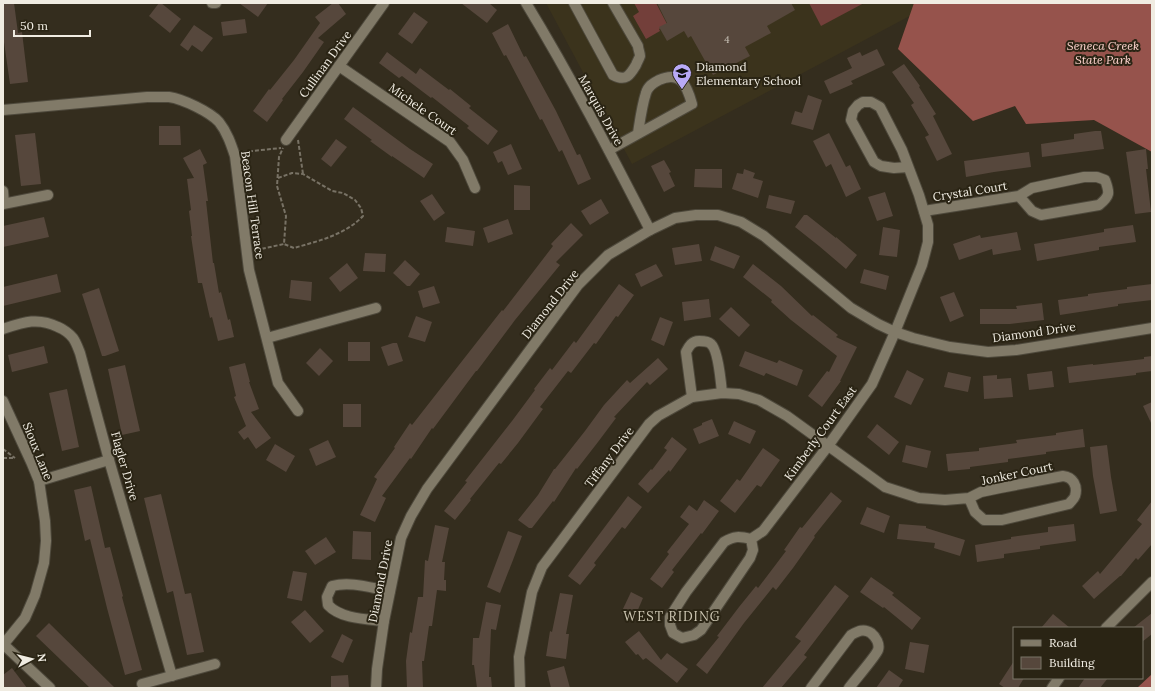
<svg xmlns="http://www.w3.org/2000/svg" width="1155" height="691" viewBox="0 0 1155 691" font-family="Lora,serif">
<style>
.built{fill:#3b331c}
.green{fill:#733f3a}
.forest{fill:#96534c}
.building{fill:#56473c}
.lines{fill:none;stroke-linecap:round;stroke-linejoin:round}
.minor-casing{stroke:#4e493c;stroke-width:12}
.path{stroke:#787265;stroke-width:2;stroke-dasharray:4 2;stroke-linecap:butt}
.minor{stroke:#817a68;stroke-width:10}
.labels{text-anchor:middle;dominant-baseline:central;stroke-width:4;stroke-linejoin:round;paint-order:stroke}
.number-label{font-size:10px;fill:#cac3b8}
.park-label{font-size:12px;font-style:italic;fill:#fed4ce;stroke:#2a2414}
.street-label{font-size:12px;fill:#f0ece2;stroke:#2a2414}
.poi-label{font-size:12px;fill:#f0ece2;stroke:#2a2414;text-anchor:start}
.neighbourhood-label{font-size:13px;letter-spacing:1px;fill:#cec7b3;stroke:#2a2414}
</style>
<rect width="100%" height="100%" fill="#342d1e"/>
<path class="built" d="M546,3h388l-302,161z"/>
<g class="green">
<path d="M634,3h22l11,21 -8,5 1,2 -14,8 -13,-23 6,-4z"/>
<path d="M809,3h55l-43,23z"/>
</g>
<g class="forest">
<path d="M914,3h238v149l-58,-32 -68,4 -11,-18 -42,15 -75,-72z"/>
<path d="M1152,674v14h-15z"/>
</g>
<g class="building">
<path d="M3,3h11l4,30 4,-1 6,50 -18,2 -7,-49z"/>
<path d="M159,3h2l20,16 -11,14 -21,-17z"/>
<path d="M239,3h29l-10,14z"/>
<path d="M333,3h5l8,11 -28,24 6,4 -21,30 -21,27 1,1 -16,22 -14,-11 16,-22 1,1 24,-30 26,-37 -5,-6z"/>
<path d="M461,3h28l8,7 -10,13z"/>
<path d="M657,3h134l4,7 -28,16 4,7 -26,14 5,9 -37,19 -22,-39 -3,2 -4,-7 -17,10 -8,-14 8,-4z"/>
<path d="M414,12l14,10 -16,22 -14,-10z"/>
<path d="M245,19l2,14 -24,3 -2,-14z"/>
<path d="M508,24l16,33 2,-1 30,55 21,44 3,-1 11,25 -13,6 -16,-35 -3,2 -17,-33 -2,1 -12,-23 -22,-42 -2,1 -12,-23z"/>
<path d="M194,25l19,13 -11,14 -10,-7 -4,6 -8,-6z"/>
<path d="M877,49l8,16 -34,16 2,3 -23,10 -6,-13 28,-13 -5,-10 13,-6 2,4z"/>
<path d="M387,52l29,22 4,-6 29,22 1,-1 21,17 -2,2 29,23 -10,14 -21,-17 2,-2 -37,-29 -1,1 -29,-22 -3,2 -20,-15z"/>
<path d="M904,64l16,22 -1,1 17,27 -3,2 19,38 -15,7 -12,-24 4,-2 -18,-30 3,-2 -22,-31z"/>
<path d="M808,95l14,5 -9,30 -22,-6 4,-13 7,2z"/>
<path d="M353,107l57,42 23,15 -9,14 -32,-22v1l-22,-16 2,-1 -28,-21z"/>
<path d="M159,126h21l1,19h-22z"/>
<path d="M1095,131h6l3,18 -62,8 -1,-13 33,-5v-5z"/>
<path d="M35,133l6,51 -20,2 -6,-51z"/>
<path d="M829,133l17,34 4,-2 11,24 -15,8 -15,-33 -5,3 -13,-26z"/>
<path d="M336,139l11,8 -16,20 -10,-8z"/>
<path d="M511,144l11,25 -14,6 -6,-14 -4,2 -5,-11z"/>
<path d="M200,149l7,14 -4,2 5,36h-2l7,62h1l5,30 2,-1 7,28 2,-1 4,18 -16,4 -6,-24 -2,1 -8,-35h-4l-7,-47h1l-3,-25 2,-1 -4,-31 7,-1 -11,-20z"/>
<path d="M1146,149l2,20h-2l5,43 -16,2 -9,-62z"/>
<path d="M1029,152l2,15 -37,5 -28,5 -2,-16z"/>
<path d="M664,160l7,12 -2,1 6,13 -11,6 -13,-26z"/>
<path d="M695,169h27v19l-28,-1z"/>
<path d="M744,169l11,4 -2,5 10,3 -5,17 -26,-9 5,-16 6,1z"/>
<path d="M514,185l16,1v24h-16z"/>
<path d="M885,192l8,24 -16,5 -9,-24z"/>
<path d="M432,194l13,19 -11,8 -14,-20z"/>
<path d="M769,195l26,6 -4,13 -25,-6z"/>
<path d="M601,199l8,14 -19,12 -9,-14z"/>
<path d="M804,215h3l29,23v-1l21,18 -11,14 -27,-23 -24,-19z"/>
<path d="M44,217l5,20 -46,10v-21z"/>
<path d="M508,219l5,15 -25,9 -5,-15z"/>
<path d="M571,223l12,12 -27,27 4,3 -45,55 -38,51h-1l-43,58 -1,-1 -21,31 -1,-1 -28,38 4,2 -11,24 -15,-7 17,-36 -3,-2 21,-29 -1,-1 16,-24 2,2 90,-115 1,1 27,-35 23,-30 -2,-2z"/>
<path d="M1133,225l3,17 -37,5v3l-62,11 -3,-17 70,-12v-3z"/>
<path d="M447,227l28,4 -2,15 -28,-4z"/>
<path d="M883,227l17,3 -3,27 -18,-2z"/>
<path d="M1017,232l4,18 -28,5 -1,-6 -33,11 -6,-16 27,-9 1,3z"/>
<path d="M699,244l3,17 -27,4 -3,-17z"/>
<path d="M715,246l25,10 -6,13 -24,-9z"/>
<path d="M365,253l21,1 -1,18 -22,-1z"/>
<path d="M405,260l15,14 -10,12h-3l-14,-13z"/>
<path d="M347,263l11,15 -18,14 -11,-14z"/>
<path d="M656,264l7,12 -22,11 -6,-13z"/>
<path d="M753,264l28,22 31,30 1,-1 25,20 -2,2 21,10 -17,34h1l-19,26 -14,-11 19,-25 2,1 8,-16 -46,-36 -20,-18 1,-2 -29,-23z"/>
<path d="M864,269l25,7 -3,14 -26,-7z"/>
<path d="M57,274l4,18 -58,14v-19z"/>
<path d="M291,280l21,2 -1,19 -22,-3z"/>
<path d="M619,284l15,11 -16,22 -2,-1 -20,28 -2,-1 -23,30 -3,-2 -28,36 3,2 -25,34 -17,21 -2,-1 -29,36 1,1 -16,20 -11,-9 23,-29 -2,-1 47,-60 23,-31 -1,-1 16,-21 2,2 22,-29 2,2z"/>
<path d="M1152,284v16l-34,4v2l-58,9 -2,-15 30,-4v-2l39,-5v-2z"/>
<path d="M434,286l6,17 -17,5 -5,-17z"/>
<path d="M99,288l20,63 -14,5h-3l-20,-62z"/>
<path d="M954,292l10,24 -14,6 -10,-25z"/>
<path d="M709,299l2,18 -27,4 -2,-19z"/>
<path d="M1042,303l2,17 -34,4h-30v-15h37l-1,-3z"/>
<path d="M731,307l19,18 -11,12 -20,-18z"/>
<path d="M416,316l16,6 -7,20 -17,-5z"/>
<path d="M660,317l13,5 -9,24 -13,-6z"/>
<rect x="348" y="342" width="22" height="19"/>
<path d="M393,343h4l6,18 -15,5 -7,-19z"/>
<path d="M44,346l4,17 -36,9 -4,-17z"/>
<path d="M320,348l13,13 -14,15 -13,-13z"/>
<path d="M745,351l32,12 2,-3 24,10 -6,16 -31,-13 -2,3 -25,-10z"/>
<path d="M1152,356v15l-16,2v2l-67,8 -2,-16 26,-3v1l51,-6v-2z"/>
<path d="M658,358l10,11 -18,16 -3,-3 -33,35 2,1 -18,24 -21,27 -1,-1 -22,34 -1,-1 -21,27h-3l-11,-8 20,-25 16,-26h1l30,-38 19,-26 23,-25 3,3z"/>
<path d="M245,363l5,19h-1l10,27 -8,3 20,26 -15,11 -8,-12 -4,3 -6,-8 8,-6 -12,-29 2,-1 -7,-29z"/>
<path d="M125,365l15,66 -18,4 -14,-66z"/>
<path d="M907,370l17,9 -13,26 -17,-8z"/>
<path d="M1052,371l2,16 -25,3 -2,-16z"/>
<path d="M948,372l23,5 -3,15 -24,-5z"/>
<path d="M997,375v4l14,-1 2,19 -29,2 -1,-23z"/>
<path d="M67,389l12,58 -17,4 -13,-58z"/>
<path d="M1152,402v23l-9,-19z"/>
<rect x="343" y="404" width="18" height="23"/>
<path d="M712,419l7,17 -20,8 -6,-15 9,-4v-2z"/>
<path d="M734,421l22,10 -6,13 -22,-10z"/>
<path d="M877,424l22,18 -10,13 -22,-18z"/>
<path d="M1083,429l2,18 -39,5v2l-38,5v3l-38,5v2l-22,2 -2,-17 33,-3v-3l38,-5 -1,-3 40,-5v-2z"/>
<path d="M672,437l15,12 -17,23 -1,-2 -21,23 -10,-9 13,-15 1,1 15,-20 -3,-2z"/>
<path d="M328,440l8,17 -20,9 -7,-17z"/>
<path d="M275,444l20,12 -9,16 -20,-12z"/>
<path d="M906,445l25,6 -4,17 -25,-6z"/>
<path d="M1107,445l4,32 6,34 -17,3 -7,-38 -3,-29z"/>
<path d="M763,448l17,12 -19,27 -4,-2 -22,28 -15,-12 17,-22 3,2z"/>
<path d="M91,486l14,62 5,-1 13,49 -1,1 20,73 -17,5 -18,-67 -17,-69 -5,2 -11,-51z"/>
<path d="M831,492l11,9 -28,35 1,1 -22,31 -17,22 -3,-3 -29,36 -37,51 -11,-9 23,-28 -2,-1 22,-29 17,-21 2,2 28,-37 -2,-1 16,-23 2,1z"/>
<path d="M161,494l24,100 6,-1 13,59 -17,3 -14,-64 -6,2 -23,-95z"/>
<path d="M628,496l14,11 -17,22 -3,-2 -28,36 2,2 -16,20 -12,-9z"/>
<path d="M704,500l15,11 -17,23 -1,-1 -29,37 2,2 -12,16 -12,-9 19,-25 -2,-2 22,-28 -9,-7 9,-12 8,6z"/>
<path d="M1152,501v43l-14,16 -2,-2 -15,18h-1l-26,23 -12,-13 16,-15 2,3 42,-50 -5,-4z"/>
<path d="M867,507l23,9 -6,17 -24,-9z"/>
<path d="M899,524l27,2v2l39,12 -5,16 -26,-8 1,-5 -38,-4z"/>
<path d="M1074,524l2,17 -36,5v3l-36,5v4l-27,4 -2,-17 36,-6v-2l37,-5v-5z"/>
<path d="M435,525l14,3 -7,34h3l-1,18h2v11l-9,-1 -5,36h-3l-5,35h-2l1,27h-16l-1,-27 4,-29 2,1 6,-36h5l2,-37 3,1z"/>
<path d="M353,531l18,1v28l-19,-1z"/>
<path d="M508,531l14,5 -9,24 -13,33 -13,-6z"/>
<path d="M326,537l10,15 -21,13 -10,-14z"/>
<path d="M293,571l14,2 -5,28 -15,-3z"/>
<path d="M871,577l23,16 -2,2 29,23 -9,12 -28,-23 -1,1 -23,-16z"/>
<path d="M835,585l14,11 -45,59 3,2 -26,31h-19l39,-47 -6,-4z"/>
<path d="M631,592l12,6 -9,21 -13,-6z"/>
<path d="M560,593l13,2 -7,39h3l-3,25 -20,-3 4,-25 2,1z"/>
<path d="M486,602l15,3 -5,25 -5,-1 -2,48h2l1,11h-15l-3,-23h-2l1,-27h6z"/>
<path d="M305,610l19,21 -14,12 -19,-21z"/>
<path d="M1152,613v21l-10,8v-14h-9z"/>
<path d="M1053,614l17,14h-29z"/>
<path d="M49,623l66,65h-25l-54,-52z"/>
<path d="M639,631l22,29 6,-7 21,16 -11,14 -31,-25 -3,2 -5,-6 -2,1 -11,-13z"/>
<path d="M342,634l11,6 -10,23 -12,-6z"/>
<path d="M910,642l19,3 -5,28 -19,-4z"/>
<path d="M1014,661v17h10l-6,10h-13l-6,-4z"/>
<path d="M564,666l6,22h-19l-4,-17z"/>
<path d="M12,668l15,20h-24v-13z"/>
<path d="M889,670l14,10 -5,8h-22z"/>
<path d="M348,675l1,13h-18v-12z"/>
<path d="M1085,678h23l-8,10h-22z"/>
</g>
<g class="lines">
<defs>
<g id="minor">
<path d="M212,3h4"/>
<path d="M526,3c45,74 85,151 124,227"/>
<path d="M574,3l39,72c13,7 17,0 23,-10 1,-3 3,-6 4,-9 0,-3 -2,-7 -2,-10l-25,-43"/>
<path d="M339,66l111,76 13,18 12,28"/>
<path d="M3,110l144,-13c8,0 15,0 22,0 14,2 41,15 50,25 8,10 12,22 16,34l14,114 29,113 20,28"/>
<path d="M286,140l98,-137"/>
<path d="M609,150l83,-46c-5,-18 -11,-34 -33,-24 -6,3 -11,6 -13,13 -4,12 -6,27 -8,40"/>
<path d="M3,191l1,12"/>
<path d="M3,204l45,-9"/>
<path d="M924,211l95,-15 13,-8 52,-11h13l8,3c5,13 5,16 -6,25l-58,10 -9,-4 -13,-15"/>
<path d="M3,329c21,-7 35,-12 55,-2 5,2 12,7 15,11 3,4 5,10 7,15l29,107 63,216"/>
<path d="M267,338l109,-30"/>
<path d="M692,397l-6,-45c3,-6 6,-11 13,-11 4,0 9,0 12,3 7,6 10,38 11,49"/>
<path d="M3,401l29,63 7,17 6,40 1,20 -2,22 -9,32 -10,23 -22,27"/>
<path d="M39,481l70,-21"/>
<path d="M751,539l2,11 -3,8 -49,72 -7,5 -12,3 -9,-5 -3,-8v-8l16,-25 38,-50c10,-6 15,-6 27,-3l12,-8 65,-85 44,-62 23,-52 27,-67 6,-23v-17l-9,-30 -17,-45 -22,-43 -9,-5h-8l-5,3 -5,6 -2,9 23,42 7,4 13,2 14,-1"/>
<path d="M384,621c-18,-2 -43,-2 -56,-16l-1,-8 5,-11c19,-5 39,2 58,5"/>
<path d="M1106,628l46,-46"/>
<path d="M3,644l47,44"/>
<path d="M142,684l73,-20"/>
<path d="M376,688l1,-19 7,-48 17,-83 10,-22 16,-27 151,-204 30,-30 42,-25 25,-12 21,-3h22l23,7 23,14 87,72 27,16 17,8 18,6 37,9 38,5 28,-2 136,-22"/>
<path d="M520,688l-1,-31 13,-65 10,-25 107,-143 9,-8 34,-19 30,-4 17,1 20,6 28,16 98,71 34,11 26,2 24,-2 12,-6 19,-4 63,-12c10,1 15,10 12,20 -1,3 -4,5 -6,8l-67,16h-18l-9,-8 -6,-14"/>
<path d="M811,688l40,-53c7,-4 13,-7 20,-2 5,4 9,11 7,17 -2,6 -24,31 -29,38"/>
<path d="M1052,688l7,-10"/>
</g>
</defs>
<use href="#minor" class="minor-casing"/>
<g class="path">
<path d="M298,140l5,34"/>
<path d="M243,152l38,-4"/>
<path d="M278,178l14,-5 11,1 29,17 11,2 12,7 6,8 2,8c-18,19 -45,25 -69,32l-10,-4"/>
<path d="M256,250l28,-6 2,-28 -9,-30 2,-29 4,-9"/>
<path d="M3,449l12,9"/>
<path d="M3,458h11"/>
</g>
<use href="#minor" class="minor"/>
</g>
<defs>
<symbol id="school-pin" viewBox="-11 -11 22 30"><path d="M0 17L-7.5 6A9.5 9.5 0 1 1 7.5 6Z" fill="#b9aaf7" stroke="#2a2414"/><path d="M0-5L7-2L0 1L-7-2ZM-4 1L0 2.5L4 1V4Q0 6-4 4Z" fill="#111"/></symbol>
</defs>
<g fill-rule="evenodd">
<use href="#school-pin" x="671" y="62" width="22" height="30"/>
</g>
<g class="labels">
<g class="number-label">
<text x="727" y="39">4</text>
</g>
<g class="park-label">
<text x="1103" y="45">Seneca Creek<tspan x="1103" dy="14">State Park</tspan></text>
</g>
<g class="street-label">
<text transform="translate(325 64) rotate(-54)">Cullinan Drive</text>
<text transform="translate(423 109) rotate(35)">Michele Court</text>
<text transform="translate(601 110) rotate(61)">Marquis Drive</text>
<text transform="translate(970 191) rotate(-9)">Crystal Court</text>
<text transform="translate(253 205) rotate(82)">Beacon Hill Terrace</text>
<text transform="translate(550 304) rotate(-52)">Diamond Drive</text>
<text transform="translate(1034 332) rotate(-8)">Diamond Drive</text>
<text transform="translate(820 433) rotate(-54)">Kimberly Court East</text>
<text transform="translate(38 451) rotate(68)">Sioux Lane</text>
<text transform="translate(609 457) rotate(-53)">Tiffany Drive</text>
<text transform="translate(125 466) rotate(74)">Flagler Drive</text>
<text transform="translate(1017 473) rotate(-12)">Jonker Court</text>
<text transform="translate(380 581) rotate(-79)">Diamond Drive</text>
</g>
<g class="poi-label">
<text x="696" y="66">Diamond<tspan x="696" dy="14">Elementary School</tspan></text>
</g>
<g class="neighbourhood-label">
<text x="672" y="616">WEST RIDING</text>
</g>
</g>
<rect width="1155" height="691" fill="none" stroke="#f0ece2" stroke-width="8"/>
<rect x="1013" y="627" width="130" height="52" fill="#2a2414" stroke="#797466"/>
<rect x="1021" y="640" width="20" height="6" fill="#817a68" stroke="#797466"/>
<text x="1049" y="647" font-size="12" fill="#f0ece2">Road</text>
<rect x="1021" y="657" width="20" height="12" fill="#56473c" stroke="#797466"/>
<text x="1049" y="667" font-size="12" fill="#f0ece2">Building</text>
<g transform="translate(32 659) rotate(83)" stroke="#2a2414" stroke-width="3" paint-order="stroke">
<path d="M0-3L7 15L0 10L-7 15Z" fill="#f0ece2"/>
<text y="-6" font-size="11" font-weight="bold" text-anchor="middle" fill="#f0ece2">N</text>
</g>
<path d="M14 30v6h76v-6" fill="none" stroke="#f0ece2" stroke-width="2"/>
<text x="20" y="30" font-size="12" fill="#f0ece2" stroke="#2a2414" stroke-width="3" paint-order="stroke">50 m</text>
</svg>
